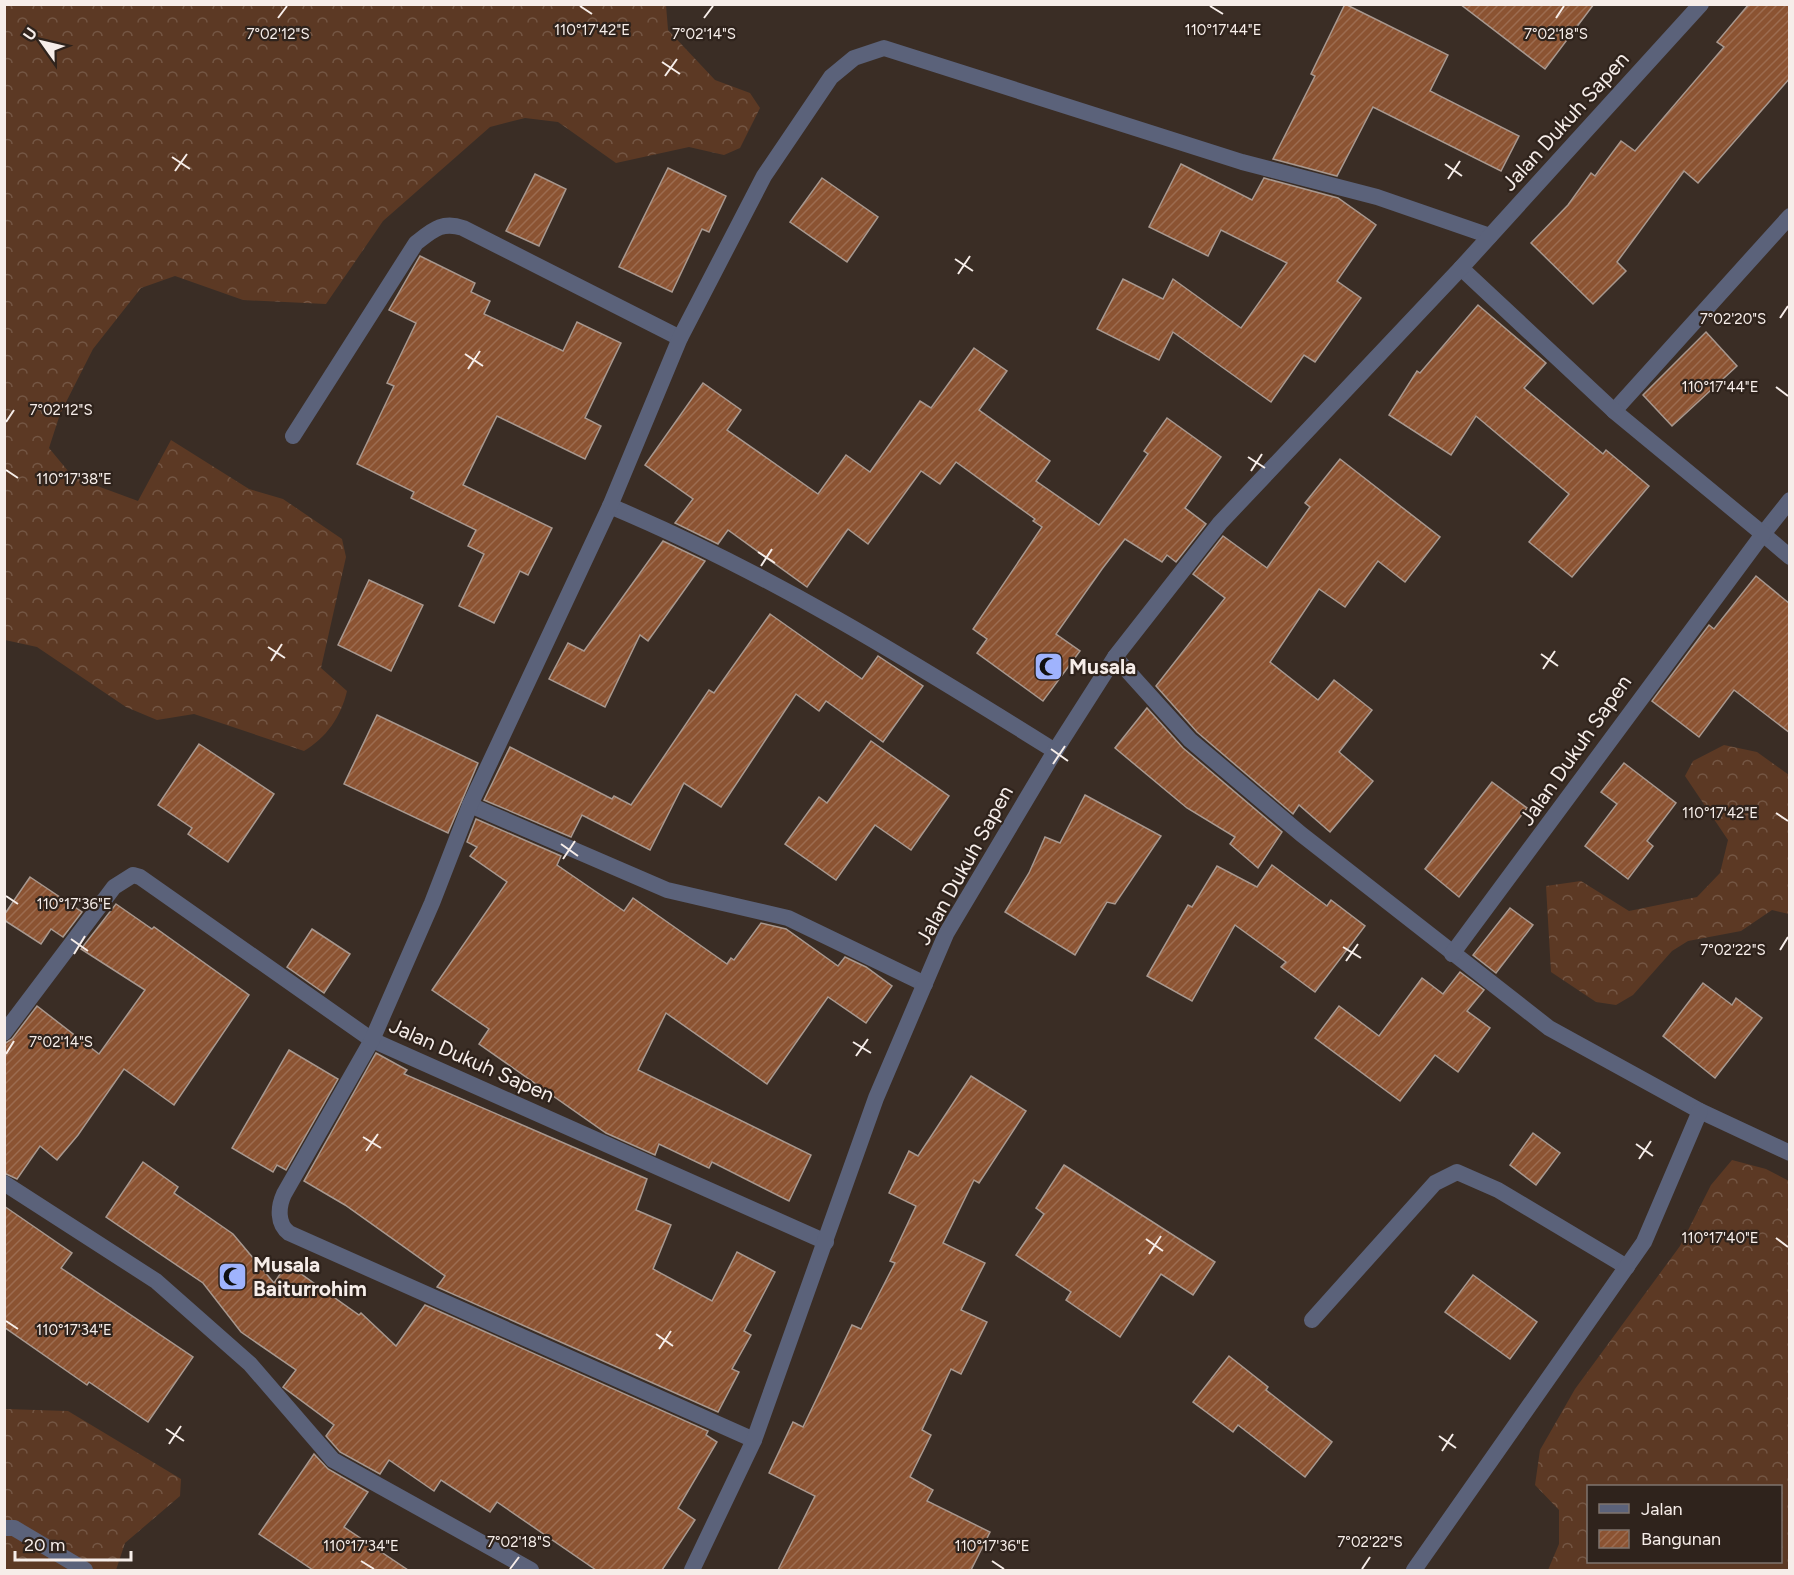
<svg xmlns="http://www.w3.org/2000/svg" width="1794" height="1575" viewBox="0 0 1794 1575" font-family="Figtree,sans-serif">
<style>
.forest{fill:url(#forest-crowns);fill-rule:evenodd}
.building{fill:url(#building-hatch);stroke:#a8988f;stroke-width:1.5}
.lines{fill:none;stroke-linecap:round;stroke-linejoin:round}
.minor{stroke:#5b627a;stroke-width:16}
.ticks{fill:none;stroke:#f6ede9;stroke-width:2}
.labels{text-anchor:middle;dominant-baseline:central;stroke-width:4.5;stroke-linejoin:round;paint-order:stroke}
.street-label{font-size:21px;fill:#f6ede9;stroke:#2f231c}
.poi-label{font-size:21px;font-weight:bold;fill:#f6ede9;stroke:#2f231c;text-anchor:start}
.ticks-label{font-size:15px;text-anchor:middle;fill:#f6ede9;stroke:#2f231c;stroke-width:4.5;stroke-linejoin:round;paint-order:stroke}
</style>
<defs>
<pattern id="forest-crowns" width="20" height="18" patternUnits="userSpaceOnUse" patternTransform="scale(1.5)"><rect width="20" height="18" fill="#5c3924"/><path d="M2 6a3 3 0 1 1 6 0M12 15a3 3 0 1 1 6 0" fill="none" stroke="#745644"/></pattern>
<pattern id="building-hatch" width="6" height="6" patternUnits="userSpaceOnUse" patternTransform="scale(1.5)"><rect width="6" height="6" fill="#8b5332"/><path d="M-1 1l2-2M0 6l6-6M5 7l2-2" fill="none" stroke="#9c6c50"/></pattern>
</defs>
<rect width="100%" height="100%" fill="#3a2d25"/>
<g class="forest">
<path d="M5,4l661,1 2,25 47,50 35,13 10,15 -20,40 -16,7 -35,-8 -73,16 -58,-41 -33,-4 -35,9 -107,94 -57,83 -83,-4 -68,-24 -34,12 -48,61 -33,65 -11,34 24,29 65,24 33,-61 78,49 34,10 59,40 4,18 -25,111 26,23c-6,26 -21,47 -43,60l-110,-37 -37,6 -31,-13 -89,-60 -32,-7z"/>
<path d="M1724,745l33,7 32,23v139l-17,-4 -31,21 -53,10 -16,10 -39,44 -17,10 -20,-3 -45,-30 -5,-86 35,-5 48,30 68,-14 23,-24 8,-33 -43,-64 8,-15z"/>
<path d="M1732,1160l34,9 23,12v389h-241l11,-26v-34l-24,-25 5,-35 35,-61 105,-143 31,-61zM1588,1486h192v76h-192z"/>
<path d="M5,1409l63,2 113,68 -1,17 -55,47 -9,27h-111z"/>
</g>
<g class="building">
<path d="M1345,4l103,51 -18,36 89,45 -18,35 -128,-64 -36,69 -64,-17 42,-83 -4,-2z"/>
<path d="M1460,4h134l-49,65z"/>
<path d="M1749,4h41v74l-92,105 -14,-12 -67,91 9,9 -33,33 -62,-61 37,-38 23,-32 4,3 26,-35 14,10 89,-104 -7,-5z"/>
<path d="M1181,164l71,36 12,-22 74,20 38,27 -39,56 24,17 -46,64 -11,-7 -33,47 -98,-70 -14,28 -62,-31 26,-50 40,20 10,-20 68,49 46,-65 -66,-33 -13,26 -59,-29z"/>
<path d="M668,168l58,28 -17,36 -7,-3 -30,63 -53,-25z"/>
<path d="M535,174l31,15 -27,57 -33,-15z"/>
<path d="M822,178l56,39 -31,45 -57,-40z"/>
<path d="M420,256l55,27 -4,9 19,9 -6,13 79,37 14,-29 44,21 -36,75 16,8 -16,33 -88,-43 -34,69 89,43 -24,47 -8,-4 -26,52 -35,-17 25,-52 -16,-8 8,-16 -65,-32 3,-6 -57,-28 37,-78 -7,-3 29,-60 -27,-13z"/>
<path d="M1478,305l68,58 -22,25 79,66 3,-4 43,36 -77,91 -43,-35 40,-48 -93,-78 -25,39 -62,-40 28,-44 3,2z"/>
<path d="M1706,332l31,34 -65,60 -29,-31z"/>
<path d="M974,348l33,23 -28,39 71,51 -14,20 63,44 49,-71 -4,-3 23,-33 54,39 -36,51 21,16 -30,38 -9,-7 -5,7 -37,-23 -23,30 -46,65 24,17 -37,50 -66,-48 10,-14 -14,-10 69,-102 -9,-6 2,-2 -79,-57 -16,22 -19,-13 -53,73 -20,-15 -41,58 -79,-57 -10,14 -43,-21 18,-24 -48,-34 58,-82 38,27 -14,20 91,64 28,-39 24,17 50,-71 11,7z"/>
<path d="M1340,459l100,78 -35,45 -27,-21 -33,46 -26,-18 -49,73 48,38 16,-20 38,30 -33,42 34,29 -43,51 -31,-27 -6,9 -96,-82 -41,-46 69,-88 -32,-24 30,-38 44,32 43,-61 -5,-4z"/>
<path d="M663,541l42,20 -57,80 -8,-6 -35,72 -56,-28 19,-36 16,8z"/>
<path d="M1756,576l34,28v129l-56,-43 -35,47 -47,-36 57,-76 5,4z"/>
<path d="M369,580l54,25 -32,66 -53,-26z"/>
<path d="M770,614l92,65 16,-23 45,30 -40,56 -57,-41 -7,10 -23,-17 -75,113 -37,-24 -34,67 -68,-35 -11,22 -87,-37 26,-53 102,52 2,-3 17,9 78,-115 5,3z"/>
<path d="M1147,708l36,40 99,84 -24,36 -28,-24 5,-7 -48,-29 -72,-60z"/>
<path d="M377,715l101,48 -30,70 -104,-49z"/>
<path d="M871,741l78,55 -38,54 -36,-25 -39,55 -51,-36 34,-47 8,6z"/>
<path d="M199,744l75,50 -46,68 -40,-28 4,-6 -34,-23z"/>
<path d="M1624,763l52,40 -29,38 6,5 -25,33 -43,-33 32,-42 -16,-12z"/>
<path d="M1492,782l35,26 -68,89 -34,-28z"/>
<path d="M1085,795l76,41 -46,68 -8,-2 -32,53 -70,-43 24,-39 16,-36 15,6z"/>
<path d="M476,819l85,37 -4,9 67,46 9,-13 94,66 4,-6 3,2 27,-37 25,6 52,37 7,-9 21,10 26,19 -26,37 -38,-26 -61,87 -101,-71 -28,57 173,85 -22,46 -77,-39 -3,6 -50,-24 -4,11 -49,-22 -127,-89 10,-15 -57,-39 75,-108 -37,-26 7,-9 -10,-5z"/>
<path d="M1272,865l55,41 4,-6 34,26 -50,66 -34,-25 5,-5 -51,-37 -43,76 -45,-25 41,-71 4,2 25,-41 40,21z"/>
<path d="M30,877l52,35 -19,25 -12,-8 -10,15 -37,-24v-5z"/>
<path d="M116,904l36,25 2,-2 95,68 -75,110 -50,-36 -46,66 -21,25 -17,-14 -23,33 -13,-6v-129l8,-5 25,-33 62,48 46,-64 -64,-41z"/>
<path d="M1510,908l23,17 -37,48 -23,-18z"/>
<path d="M312,929l38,25 -26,39 -37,-26z"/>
<path d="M1460,972l24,18 -17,21 23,17 -32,44 -23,-17 -35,46 -85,-63 24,-32 40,30 43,-58 21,16z"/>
<path d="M1703,983l29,22 4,-7 26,20 -47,60 -52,-42z"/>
<path d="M289,1050l49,29 -52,91 -9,-5 -4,7 -41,-24z"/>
<path d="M376,1053l31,17 -3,4 243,105 -11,31 35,15 -18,44 59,32 25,-49 38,20 -31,59 7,4 -19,34 7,3 -21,40 -281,-125 8,-11 -100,-71 -41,-24z"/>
<path d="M971,1076l55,35 -47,72 -5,-3 -31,63 42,20 -24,47 26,12 -26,52 -10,-5 -29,61 9,5 -21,42 23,13 -6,11 63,31 -19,38h-193l37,-74 -46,-23 24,-51 10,5 49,-102 9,4 34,-66 -5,-2 26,-55 -27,-13 20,-42 9,5z"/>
<path d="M1533,1133l27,20 -24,32 -26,-20z"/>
<path d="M143,1162l35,25 -4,6 59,41 41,49 13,-19 72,51 2,-2 35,33 29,-41 283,126 -2,4 11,7 -39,66 17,12 -33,50h-66l-99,-68 -7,10 -49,-32 -7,11 -45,-31 -9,14 -40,-22 -14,-16 8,-11 -51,-38 13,-17 -55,-38 -38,-49 -97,-66z"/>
<path d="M1064,1165l151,97 -22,33 -32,-21 -41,63 -54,-37 5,-8 -55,-37 28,-41 -8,-6z"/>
<path d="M4,1206l68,47 -11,15 132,89 -45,65 -59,-40 -2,3 -83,-58z"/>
<path d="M1473,1275l64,47 -27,37 -65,-47z"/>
<path d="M1229,1356l39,31 -2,3 66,52 -27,35 -67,-52 -5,7 -40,-30z"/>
<path d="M314,1454l14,15 40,23 -24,35 64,43h-95l-54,-36z"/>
</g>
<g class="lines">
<g class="minor">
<path d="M1614,411l176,-195"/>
<path d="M293,436l123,-193c17,-13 26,-22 47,-15l217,110"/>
<path d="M1790,500l-27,34 27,23"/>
<path d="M610,506c158,66 301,155 445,245"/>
<path d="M1115,657l75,83 111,94 248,194 151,83 90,42"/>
<path d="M470,805l197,85 121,28 137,66"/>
<path d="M1452,954l311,-420 -149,-123 -153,-143"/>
<path d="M4,1033l110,-146 19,-12 7,2 232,163 454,202"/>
<path d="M4,1183l152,98 94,83 83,96 198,110"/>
<path d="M1312,1320l123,-137 22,-11 41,18 129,77"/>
<path d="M754,1440l-465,-207c-12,-9 -11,-26 -5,-39l88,-154 60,-137 38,-98 140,-299 70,-168 84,-162 67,-99 23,-19 30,-10 358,114 135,35 113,39"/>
<path d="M4,1528h10l71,42"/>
<path d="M692,1570l62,-130 122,-342 70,-164 109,-183 60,-94 105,-134 241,-255 240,-264"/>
<path d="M1414,1570l230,-328 56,-131"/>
</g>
</g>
<path class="ticks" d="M580,6l12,8M1210,6l13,8M278,18l9,-12M704,18l9,-12M1556,18l8,-12M662,62l18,12M665,76l12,-17M172,157l18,12M1445,164l17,12M175,171l12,-17M1448,179l12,-18M955,259l18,12M958,274l12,-18M1780,318l8,-12M465,354l18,12M468,369l12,-18M1776,387l12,9M6,422l8,-12M1248,457l17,11M6,470l12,8M1251,471l11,-17M758,552l17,11M761,566l11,-17M268,647l17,11M1541,654l17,12M271,661l11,-17M1543,669l12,-18M1051,749l17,12M1053,764l12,-18M1776,813l12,8M561,844l17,12M563,859l12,-18M6,896l12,8M71,939l17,12M1343,947l18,11M1780,950l8,-13M74,954l11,-18M1346,961l12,-17M853,1042l18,11M6,1054l8,-13M856,1056l12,-17M363,1137l18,11M1636,1144l17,12M366,1151l12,-17M1639,1159l12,-18M1776,1238l12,9M1146,1239l17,12M1149,1254l12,-18M6,1321l12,8M656,1334l17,12M659,1349l12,-18M166,1429l18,12M1439,1436l17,12M169,1444l12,-18M1442,1451l11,-17M361,1561l13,8M992,1561l12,8M510,1569l9,-12M1362,1569l8,-12"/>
<defs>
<symbol id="mosque-square" viewBox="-11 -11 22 22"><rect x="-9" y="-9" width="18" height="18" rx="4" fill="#9fb3fd" stroke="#2f231c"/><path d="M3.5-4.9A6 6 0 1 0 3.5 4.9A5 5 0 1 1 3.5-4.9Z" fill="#111"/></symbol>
</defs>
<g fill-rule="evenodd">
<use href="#mosque-square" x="1032" y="650" width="33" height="33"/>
<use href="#mosque-square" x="216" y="1260" width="33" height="33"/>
</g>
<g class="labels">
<g class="street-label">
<text transform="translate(1565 121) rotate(-48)">Jalan Dukuh Sapen</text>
<text transform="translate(1575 750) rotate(-55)">Jalan Dukuh Sapen</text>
<text transform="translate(964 865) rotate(-61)">Jalan Dukuh Sapen</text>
<text transform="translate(472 1060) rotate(24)">Jalan Dukuh Sapen</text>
</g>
<g class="poi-label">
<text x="1069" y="666">Musala</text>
<text x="253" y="1264">Musala<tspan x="253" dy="24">Baiturrohim</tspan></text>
</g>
</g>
<g class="ticks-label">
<text x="592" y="35">110°17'42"E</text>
<text x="1223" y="35">110°17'44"E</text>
<text x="278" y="39">7°02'12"S</text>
<text x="704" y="39">7°02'14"S</text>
<text x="1556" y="39">7°02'18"S</text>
<text x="1733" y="324">7°02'20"S</text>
<text x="1720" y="392">110°17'44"E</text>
<text x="61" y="415">7°02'12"S</text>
<text x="74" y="484">110°17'38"E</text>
<text x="1720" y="818">110°17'42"E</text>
<text x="74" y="909">110°17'36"E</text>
<text x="1733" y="955">7°02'22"S</text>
<text x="61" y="1047">7°02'14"S</text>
<text x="1720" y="1243">110°17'40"E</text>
<text x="74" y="1335">110°17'34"E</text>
<text x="519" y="1547">7°02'18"S</text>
<text x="1370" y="1547">7°02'22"S</text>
<text x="361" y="1551">110°17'34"E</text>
<text x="992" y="1551">110°17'36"E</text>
</g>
<rect width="1794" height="1575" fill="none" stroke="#f6ede9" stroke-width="12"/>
<rect x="1587" y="1485" width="195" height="78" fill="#2f231c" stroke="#7f746e" stroke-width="1.5"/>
<rect x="1599" y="1504" width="30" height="9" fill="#5b627a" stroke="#7f746e" stroke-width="1.5"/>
<text x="1641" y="1515" font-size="18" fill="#f6ede9">Jalan</text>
<rect x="1599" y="1530" width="30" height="18" fill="url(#building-hatch)" stroke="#7f746e" stroke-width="1.5"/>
<text x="1641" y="1545" font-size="18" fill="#f6ede9">Bangunan</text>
<g transform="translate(42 42) rotate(304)" stroke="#2f231c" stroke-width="4.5" paint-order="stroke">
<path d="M0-4.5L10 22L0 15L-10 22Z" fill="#f6ede9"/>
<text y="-9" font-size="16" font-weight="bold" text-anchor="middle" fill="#f6ede9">U</text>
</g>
<path d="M15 1551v9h116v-9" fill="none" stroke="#f6ede9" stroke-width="3"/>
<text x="24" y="1551" font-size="18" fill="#f6ede9" stroke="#2f231c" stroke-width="4.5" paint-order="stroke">20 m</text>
</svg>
